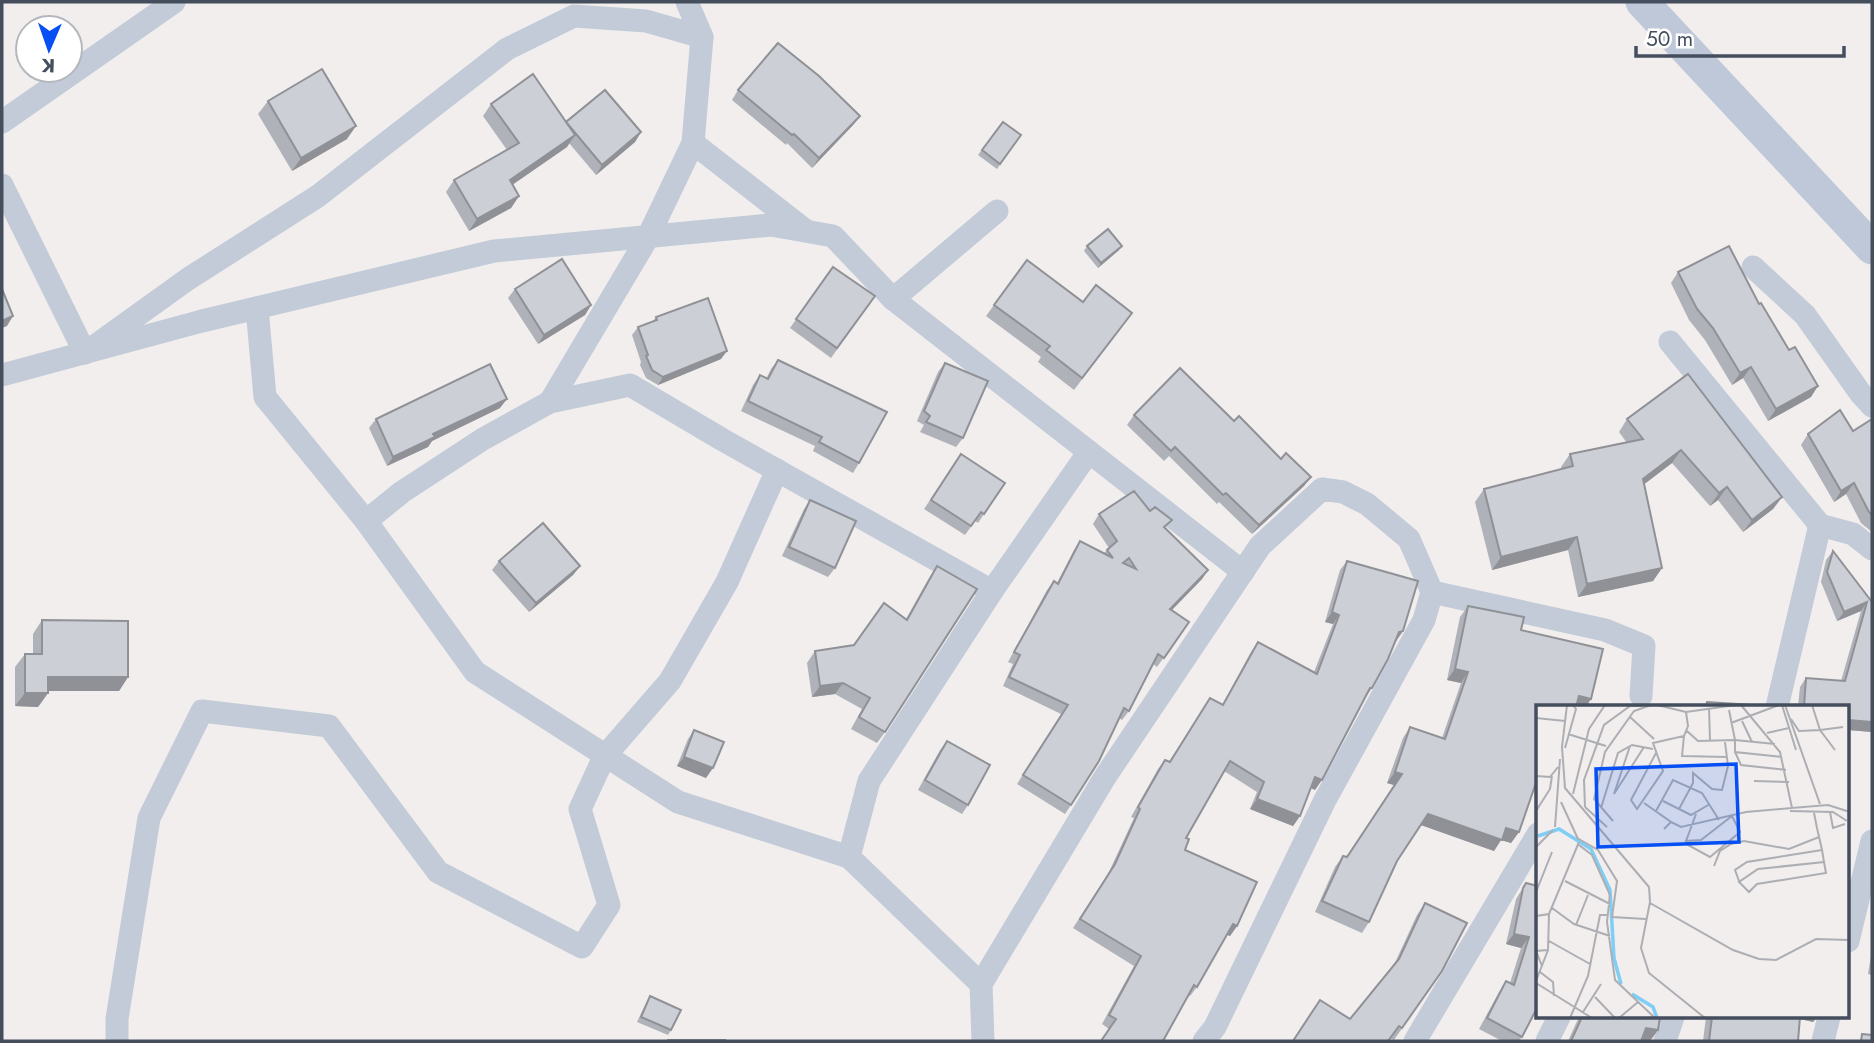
<svg xmlns="http://www.w3.org/2000/svg" width="1874" height="1043" viewBox="0 0 1874 1043" font-family="Jost,sans-serif">
<style>
.lines{fill:none;stroke-linecap:round;stroke-linejoin:round}
.street{stroke:#c2cbd7;stroke-width:23}
.secondary{stroke:#bec8d9;stroke-width:33}
.wall{fill:#afb2b8}
.shaded-wall{fill:#8f9196}
.building{fill:#cccfd6;stroke:#8f9196;stroke-width:2;fill-rule:evenodd}
.inset-river{fill:none;stroke:#7fcef6;stroke-width:3.5}
.inset-road{fill:none;stroke:#acaeb3;stroke-width:2}
.view{fill:#054ff4;fill-opacity:0.15;stroke:#054ff4;stroke-width:3.5}
.inset-edge{fill:none;stroke:#444e5d;stroke-width:3.5}
</style>
<rect width="100%" height="100%" fill="#f1eeed"/>
<g class="lines">
<g class="street">
<path d="M2,122l172,-120"/>
<path d="M693,143l112,87"/>
<path d="M2,185l83,168 103,-74 130,-83 189,-147 67,-33 72,5 56,16"/>
<path d="M997,211l-104,88 350,273"/>
<path d="M1753,267l52,48 56,79 11,12"/>
<path d="M257,308l8,89 101,124 109,151 203,130 171,55 20,-76 123,-190 96,-138"/>
<path d="M1670,342l150,183 33,9 19,15"/>
<path d="M2,375l200,-54 292,-70 277,-26 62,11 60,63"/>
<path d="M550,402l98,-165 45,-94 9,-106 -15,-35"/>
<path d="M366,521l36,-29 81,-53 67,-37 80,-17 93,55 269,151"/>
<path d="M1432,592l173,38 39,16 -3,50"/>
<path d="M1777,707l43,-182"/>
<path d="M849,857l132,127"/>
<path d="M1848,941l24,-100"/>
<path d="M117,1041v-22l32,-201 53,-107 127,15 109,146 144,75 27,-42 -29,-96 24,-52 66,-76 57,-99 50,-112"/>
<path d="M983,1041l-2,-57 124,-207 155,-231 62,-57 21,3 24,12 42,35 23,53 -8,28 -99,180 -110,227 -11,14"/>
<path d="M1415,1041l123,-207"/>
<path d="M1547,1041l12,-24"/>
<path d="M1665,1041l8,-24"/>
<path d="M1823,1041l6,-24"/>
</g>
<path class="secondary" d="M1642,2l230,246"/>
</g>
<g class="wall">
<path d="M738,90l122,26 -7,9 -41,43 -25,-25 -1,2 -54,-45z"/>
<path d="M268,101l79,38 -55,32 -34,-57z"/>
<path d="M491,104l75,18 75,10 -6,10 -39,33 -27,-32 -2,4 -55,38 7,11 -8,12 -42,23 -23,-39 8,-12 53,-30 -24,-34z"/>
<path d="M1003,122l18,13 -24,34 -19,-14z"/>
<path d="M1087,246l32,4 -21,18 -14,-17z"/>
<path d="M833,267l42,29 -44,62 -41,-30z"/>
<path d="M1678,272l81,32 52,93 -43,24 -25,-43 -11,7 -27,-45 -16,-20 -18,-37z"/>
<path d="M515,289l76,16 -6,10 -47,29 -30,-46z"/>
<path d="M1083,302l40,23 -49,65 -36,-28 3,-5 -55,-41 8,-11z"/>
<path d="M656,317l65,42 -63,26 -12,-7 -6,-13 1,-3 -9,-27 6,-8 15,-6z"/>
<path d="M778,360l81,103 -6,10 -40,-22 2,-5 -74,-35 12,-26 7,-10 6,4 5,-10z"/>
<path d="M945,363l18,75 -7,9 -36,-15 4,-7 -7,-4 21,-49z"/>
<path d="M500,408l-68,33 -4,6 -41,19 -18,-38 7,-9z"/>
<path d="M1134,415l100,6 47,38 30,18 -7,9 -52,48 -33,-32 -2,2 -48,-48 -5,5 -37,-36z"/>
<path d="M1627,419l155,78 -9,12 -30,23 -25,-32 -8,6 -38,-43 -28,21 18,84 -9,13 -75,16 -10,-47 -76,20 -17,-68 9,-13 78,-20 -1,-2 9,-13 57,-11 -8,-11z"/>
<path d="M1872,419v113l-11,-9 -15,-29 -12,8 -33,-57 7,-11 45,-3z"/>
<path d="M961,454l44,29 -27,40 -3,-2 -10,14 -41,-26z"/>
<path d="M810,500l25,68 -7,9 -46,-21 22,-47z"/>
<path d="M1150,511l16,18 42,41 -6,9 -30,31 17,12 -32,45 -4,-3 -24,47 -7,9 -3,-2 -48,87 -6,9 -48,-30 44,-70 -58,-28 10,-22 -5,-2 39,-72 7,-9 3,2 17,-33 6,-9 24,12 5,-5 -16,-24 6,-10z"/>
<path d="M1833,551l39,51v130l-24,-2v-23h-50l2,-20 6,-9 35,3 20,-70 -24,10 -16,-39 5,-22z"/>
<path d="M499,561l81,5 -7,9 -44,37 -37,-42z"/>
<path d="M1347,561l56,70 -7,10h-1l-23,47 -7,10 -50,92 -4,-2 -11,28 -7,10 -43,-17 7,-17 -33,-21 -38,67 -1,12 52,76 -7,10 -3,-1 -30,52 -7,9 -2,-1 -79,34 -7,-5 32,-58 -61,-38 35,-54 26,-56 -3,-1 27,-48 7,-9 4,2 41,-64 12,7 29,-53 7,-10 56,30 19,-48 -8,-2 15,-52z"/>
<path d="M937,566l-52,166 -8,11 -26,-14 11,-20 -27,-15 -23,3 -5,-34 8,-12 39,-6 52,-26 23,-41z"/>
<path d="M1468,606l53,24 17,77 -19,125 -8,11 -10,-3 -7,11 -73,-26 -24,36 -28,61 -7,11 -47,-21 20,-45 8,-11 4,1 47,-72 -7,-2 16,-45 7,-11 32,11 19,-55 -14,-3 13,-63z"/>
<path d="M42,620l86,57 -9,14h-71v2l-10,14 -23,-1v-39l10,-13h8v-20z"/>
<path d="M694,730l12,48 -29,-12 11,-27z"/>
<path d="M947,741l21,64 -6,9 -44,-24 22,-40z"/>
<path d="M1526,883l12,3 -16,151 -3,4h-17l-23,-12 20,-37 7,-11 4,2 11,-35 -15,-4 10,-45z"/>
<path d="M1425,903l17,68 -48,69 -44,-21 43,-52 24,-52z"/>
<path d="M1872,950v25l-4,-1z"/>
<path d="M650,996l21,34 -3,5 -31,-13 10,-21z"/>
<path d="M1579,1017h81l-2,13 -8,11 -8,-1 -1,1h-73z"/>
<path d="M1706,1017h111l-4,5 -13,-3 -2,22h-95z"/>
</g>
<g class="shaded-wall">
<path d="M860,116l-7,9 -41,43 7,-10z"/>
<path d="M356,126l-9,13 -55,32 9,-13z"/>
<path d="M641,132l-6,10 -39,33 6,-10z"/>
<path d="M575,135l-8,12 -65,45 8,-12z"/>
<path d="M519,196l-8,12 -42,23 8,-12z"/>
<path d="M1122,246l-3,4 -21,18 3,-5z"/>
<path d="M591,305l-6,10 -47,29 6,-9z"/>
<path d="M13,316l-6,10 -5,2v-7z"/>
<path d="M727,351l-6,8 -63,26 5,-8z"/>
<path d="M1751,367l-8,11 -11,7 8,-12z"/>
<path d="M1818,386l-7,11 -43,24 8,-12z"/>
<path d="M507,399l-7,9 -68,33 -4,6 -41,19 6,-9 40,-23z"/>
<path d="M1681,450l-9,13 -38,29 9,-13z"/>
<path d="M1311,477l-7,9 -52,48 7,-9z"/>
<path d="M1854,483l-8,11 -12,8 7,-11z"/>
<path d="M1727,487l-9,13 -8,6 9,-13z"/>
<path d="M1782,497l-9,12 -30,23 9,-12z"/>
<path d="M1577,537l-9,13 -76,20 9,-13z"/>
<path d="M580,566l-7,9 -44,37 7,-9z"/>
<path d="M1662,568l-9,13 -75,16 9,-13z"/>
<path d="M1208,570l-6,9 -38,39 6,-9z"/>
<path d="M1867,602l-6,9 -24,10 7,-9z"/>
<path d="M1332,612l7,3 -6,9 -8,-2z"/>
<path d="M1403,631l-7,10 -4,1 7,-10z"/>
<path d="M1455,669l13,3 -7,11 -14,-3z"/>
<path d="M48,677h80l-9,14h-81z"/>
<path d="M843,683l-8,11 -23,3 8,-11z"/>
<path d="M25,693h23l-10,14 -23,-1z"/>
<path d="M1579,696l12,3 -5,8h-15z"/>
<path d="M1848,720l24,2v10l-24,-2z"/>
<path d="M684,757l29,11 -7,10 -29,-12z"/>
<path d="M1395,772l7,2 -8,11 -7,-2z"/>
<path d="M1315,777l7,3 -7,10 -6,-3z"/>
<path d="M1257,799l43,17 -7,10 -43,-17z"/>
<path d="M1428,814l78,14 13,4 -8,11 -10,-3 -7,11 -73,-26z"/>
<path d="M1233,924l4,2 -7,10 -4,-2z"/>
<path d="M1514,934l15,3 -8,11 -15,-4z"/>
<path d="M1793,1017h24l-4,5z"/>
<path d="M1646,1028l12,2 -8,11 -12,-2z"/>
</g>
<g class="building">
<path d="M778,43l41,33 41,40 -41,42 -25,-24 -2,1 -54,-45z"/>
<path d="M322,69l34,57 -55,32 -33,-57z"/>
<path d="M533,74l42,61 -65,45 9,16 -42,23 -23,-39 65,-37 -28,-39z"/>
<path d="M605,90l36,42 -39,33 -36,-43z"/>
<path d="M1003,122l18,13 -21,29 -18,-14z"/>
<path d="M1108,229l14,17 -21,17 -14,-17z"/>
<path d="M1729,246l30,58 2,-1 28,47 6,-3 23,39 -42,23 -25,-42 -11,6 -27,-45 -16,-19 -19,-37z"/>
<path d="M562,259l29,46 -47,30 -29,-46z"/>
<path d="M1027,260l56,42 13,-17 36,28 -50,65 -36,-28 4,-4 -56,-41z"/>
<path d="M833,267l42,29 -38,52 -41,-29z"/>
<path d="M2,289l11,27 -11,5z"/>
<path d="M708,298l19,53 -64,26 -11,-7 -6,-14 2,-1 -10,-28 19,-7 -1,-3z"/>
<path d="M778,360l109,52 -28,51 -40,-21 3,-5 -74,-36 12,-26 8,4z"/>
<path d="M945,363l43,18 -25,57 -37,-16 4,-6 -6,-5z"/>
<path d="M490,364l17,35 -74,35 2,3 -42,20 -17,-38z"/>
<path d="M1180,368l54,53 5,-5 42,43 5,-6 25,24 -52,48 -33,-32 -3,2 -48,-48 -4,4 -37,-36z"/>
<path d="M1688,374l94,123 -30,23 -25,-33 -8,6 -38,-43 -38,29 19,89 -75,16 -10,-47 -76,20 -17,-68 89,-23 -3,-12 73,-15 -16,-20z"/>
<path d="M1840,410l13,21 19,-12v96l-3,-3 -15,-29 -13,8 -33,-57z"/>
<path d="M961,454l44,29 -21,31 -3,-2 -10,14 -40,-26z"/>
<path d="M1134,491l16,20 5,-4 17,13 -8,7 44,43 -38,39 19,13 -25,36 -6,-4 -29,57 -5,-3 -25,53 -28,44 -48,-30 45,-70 -59,-28 11,-22 -6,-3 40,-71 4,3 22,-43 33,17 -6,-8 10,-9 -18,-27zM1129,558l7,11 -13,-6z"/>
<path d="M810,500l46,21 -21,47 -46,-21z"/>
<path d="M543,523l37,43 -44,37 -37,-42z"/>
<path d="M1833,551l39,51v120l-24,-2v-13h-44l2,-29 39,3 22,-79 -23,10 -17,-40z"/>
<path d="M1347,561l71,20 -15,50 -4,1 -11,27 -16,29h-2l-48,92 -7,-3 -15,39 -43,-17 7,-17 -34,-21 -44,77 3,1 -4,11 72,32 -20,44 -4,-2 -36,63 -3,-2 -31,56h-62l15,-22 -7,-4 32,-59 -61,-37 35,-55 25,-55 -2,-2 27,-47 5,2 40,-64 13,7 35,-63 59,32 22,-59 -7,-3z"/>
<path d="M937,566l40,23 -92,143 -26,-15 11,-19 -27,-15 -23,3 -5,-35 39,-6 30,-42 23,17z"/>
<path d="M1468,606l56,11 -3,13 82,19 -12,50 -12,-3 -3,11h-38v70l-19,55 -13,-4 -4,12 -74,-26 -31,47 -28,61 -47,-21 21,-45 4,1 55,-83 -7,-2 15,-45 35,12 23,-67 -13,-3z"/>
<path d="M42,620l86,1v56h-80v16h-23v-39h17z"/>
<path d="M1707,702l45,3v2h-46z"/>
<path d="M694,730l30,12 -11,26 -29,-11z"/>
<path d="M947,741l43,24 -22,40 -43,-25z"/>
<path d="M1526,883l12,3v120l-16,31 -35,-19 19,-37 8,4 15,-48 -15,-3 9,-46z"/>
<path d="M1425,903l42,20 -25,48 -40,57 -3,-2 -11,15h-95l27,-41 30,19 49,-60z"/>
<path d="M650,996l31,14 -10,20 -30,-13z"/>
<path d="M1582,1017h78l-2,13 -12,-2 -5,13h-70z"/>
<path d="M1712,1017h88l-2,24h-89z"/>
<path d="M1862,1034l10,1v6h-11z"/>
<rect x="668" y="1040" width="57" height="1"/>
</g>
<g transform="translate(1536 705)">
<rect width="313" height="313" fill="#f1eeed"/>
<path class="inset-river" d="M2,131l21,-7 32,20 19,41 4,68 7,26M96,289l21,13 4,11"/>
<path class="inset-road" d="M31,0l-5,42 3,41 84,99 1,15 -9,46 8,25 56,45M121,0l29,7 50,-7M205,0l39,47 12,56 36,-3 22,7M246,0l14,45M249,0l35,99M173,3l1,32M193,5l6,30 40,4M94,12l24,22M0,13l29,3M255,14l8,12 21,-1 -8,-25M206,16l10,21M195,18l48,-18M151,26l11,10 37,-1v12l47,5M231,28l22,-5M32,29l38,12M148,31l-2,20 45,1M94,41l-16,48 30,-47M29,43l11,-39 -3,-4M299,45l-15,-20 23,-3M199,47l6,13 45,5M120,48l-25,47 6,9 26,-38 -10,-28 31,-7 4,-10 -2,-14M0,71l14,1 8,-10M218,76l35,1M37,89l16,-65 16,-24M127,96l28,14 19,-11M25,97l17,37M108,98l27,19 -7,7M49,102l-1,-27 20,-55 26,-19h12M49,102l22,20M65,103l17,-55 14,-8 21,4M143,104l14,-26v-10l19,16 10,1 6,-24 -3,-24M0,106l14,-22 2,-13M120,106l17,-31 29,13 17,27M254,106l43,1 14,9M294,107l3,16 12,-4M278,108l3,15 3,13 2,9 2,12 2,11 -69,11 -8,8 -10,-10 19,-13 66,-7M196,111l8,16 -30,25 -22,-12 -2,-4 15,-1zM77,116l-19,-22 11,-47 29,-41 17,-6M135,117l10,5 65,-15 46,-4M19,122l5,-68M41,133l21,12 19,31 -5,36 34,2M150,136l10,-27M43,140l13,10 18,40 -3,27 8,58 40,38M0,142l17,-17M178,161l6,-15 11,-7 13,-3 45,8 30,-12M29,176l45,23M203,176l-4,-11 12,-8 75,-12M0,187l16,-40M114,198l83,47 26,9 17,1 40,-21 34,1M16,203l22,16 36,12M0,211l13,-2 30,-72M40,220l12,-30M13,236l41,23M6,261l-6,-15 12,-1M4,267l13,10 1,14M0,276l12,-31 1,-36M0,278l56,35M59,292l20,21M47,307l18,-28M34,313l18,-42 12,-61h7M83,313l19,-16"/>
<path class="view" d="M200,59l3,78 -141,5 -2,-78z"/>
<rect width="313" height="313" class="inset-edge"/>
</g>
<rect width="1874" height="1043" fill="none" stroke="#444e5d" stroke-width="7"/>
<g transform="translate(49 49) rotate(182)"><circle r="33" fill="#ffffff" stroke="#b4b8be" stroke-width="2"/>
<path d="M0-5L12 26L0 18L-12 26Z" fill="#054ff4"/>
<text y="-10" font-size="19" font-weight="bold" text-anchor="middle" fill="#444e5d">K</text>
</g>
<path d="M1636 46v10h208v-10" fill="none" stroke="#444e5d" stroke-width="3.5"/>
<text x="1646" y="46" font-size="21" fill="#444e5d" stroke="#ffffff" stroke-width="5" paint-order="stroke">50 m</text>
</svg>
